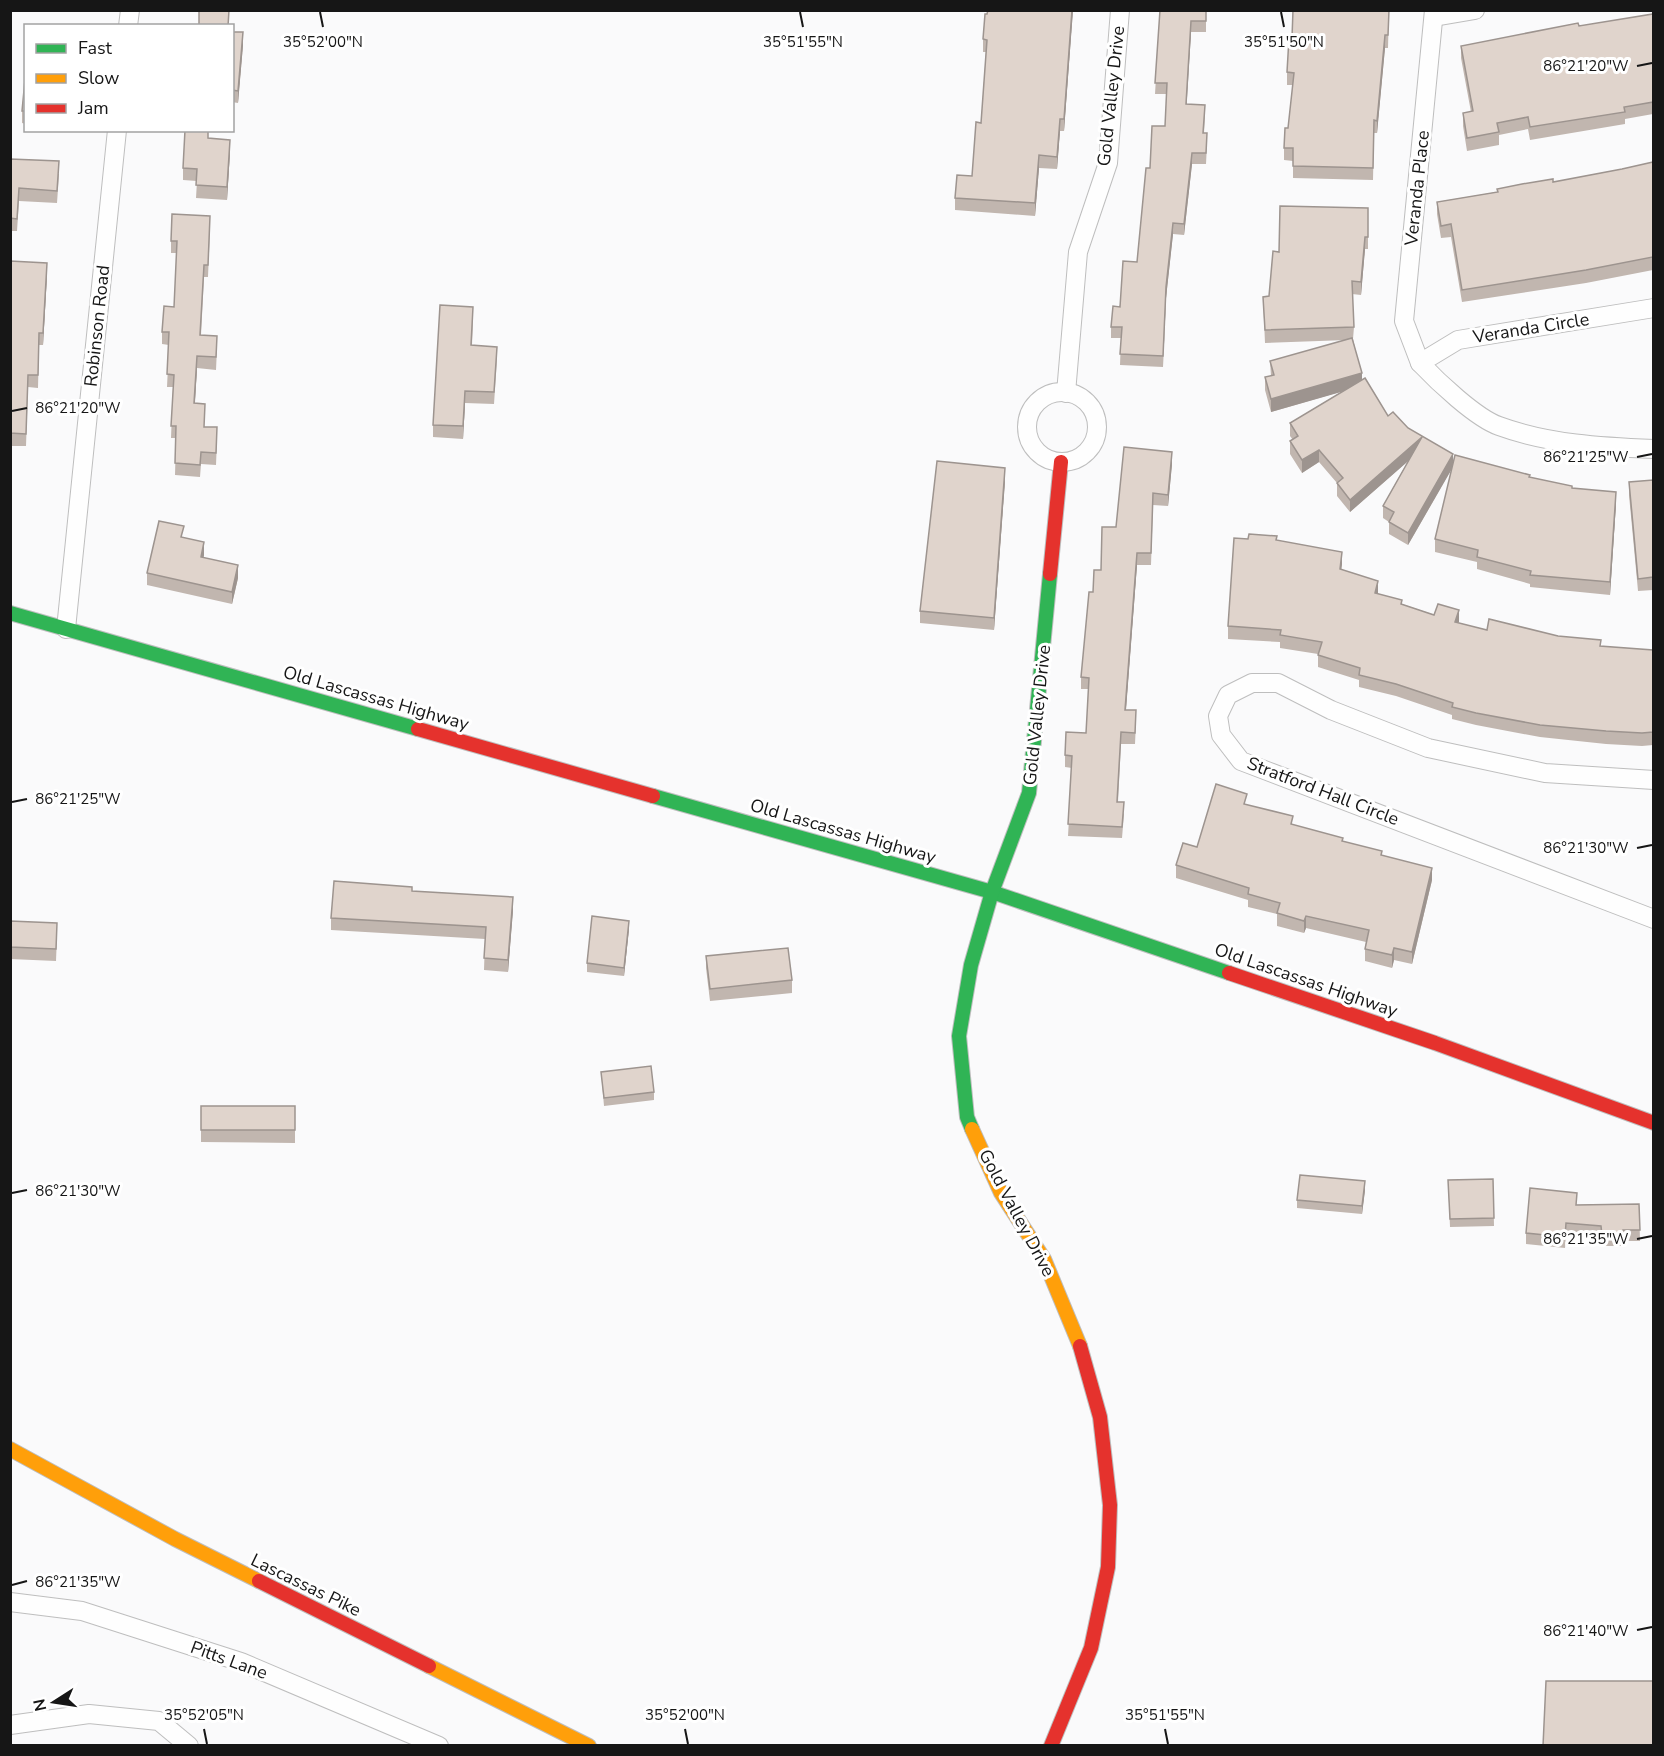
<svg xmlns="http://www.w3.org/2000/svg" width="1664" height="1756" viewBox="0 0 1664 1756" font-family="'Nunito Sans',sans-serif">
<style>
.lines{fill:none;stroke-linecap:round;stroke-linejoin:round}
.street-casing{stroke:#bebebe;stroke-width:20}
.fast-casing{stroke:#bebebe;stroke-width:16}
.slow-casing{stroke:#bebebe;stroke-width:16}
.jam-casing{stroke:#bebebe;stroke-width:16}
.street{stroke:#fefefe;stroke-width:18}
.fast{stroke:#30b455;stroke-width:14}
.slow{stroke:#ff9f0a;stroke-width:14}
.jam{stroke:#e5322d;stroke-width:14}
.wall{fill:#c1b6af}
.shaded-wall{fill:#9d948f}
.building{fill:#e0d4cc;stroke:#9d948f;stroke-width:1.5}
.ticks{fill:none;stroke:#161616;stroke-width:2}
.labels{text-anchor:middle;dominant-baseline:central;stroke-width:6;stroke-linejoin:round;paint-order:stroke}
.street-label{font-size:18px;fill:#161616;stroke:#fff}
.ticks-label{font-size:15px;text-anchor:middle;fill:#161616;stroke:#fff;stroke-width:6;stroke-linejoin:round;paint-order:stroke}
</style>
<rect width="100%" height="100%" fill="#fafafb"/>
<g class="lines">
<defs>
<g id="street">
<path d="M1434,17l41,-7"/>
<path d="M128,26l2,-16"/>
<path d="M1654,308l-196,32 -38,23c17,18 56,55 79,63 49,18 103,21 155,23"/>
<path d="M1420,363l-16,-42 30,-311"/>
<circle cx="1062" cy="427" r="35"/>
<path d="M1066,393l12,-141 30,-89 12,-153"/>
<path d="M66,629l51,-499"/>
<path d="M1654,780l-109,-7 -117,-25 -97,-38 -53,-27h-26l-24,12 -10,21 3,19 20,26 413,158"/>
<path d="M10,1602l72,9 159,51 198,84"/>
<path d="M10,1725l79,-11 70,7 30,25"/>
</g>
<g id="fast">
<path d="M10,613l408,116"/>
<path d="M653,796l339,96 237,81"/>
<path d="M972,1129l-5,-12 -8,-81 12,-71 21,-73 37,-99 21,-219"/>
</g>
<g id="slow">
<path d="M972,1129l29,64 43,66 36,87"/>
<path d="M10,1449l165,90 84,42"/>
<path d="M429,1666l160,80"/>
</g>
<g id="jam">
<path d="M1050,574l11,-112"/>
<path d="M418,729l235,67"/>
<path d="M1229,973l206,70 219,80"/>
<path d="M259,1581l170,85"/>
<path d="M1051,1746l40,-98 17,-81 2,-62 -10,-88 -20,-71"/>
</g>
</defs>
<use href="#street" class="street-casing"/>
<use href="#fast" class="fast-casing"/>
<use href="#slow" class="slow-casing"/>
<use href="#jam" class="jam-casing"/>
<use href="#street" class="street"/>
<use href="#fast" class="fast"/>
<use href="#slow" class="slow"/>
<use href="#jam" class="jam"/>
</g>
<g class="wall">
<path d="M1073,10l-9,121h-4l-3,38 -18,-1 -4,48 -80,-6v-12l17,-22 9,-53 5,-71h-3v-13z"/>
<path d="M1160,10h46v22h-15l-5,72 19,12 -1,17 3,11 -1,20h-14l-8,71 -11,-1 -7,64 -3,69 -43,-2 1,-27h-10v-11l26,-65 13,-94 15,-42 2,-32h-12z"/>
<path d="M1389,10l-1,38h-3l-8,85h-3l-1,47 -80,-2v-17l-9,-1v-12l4,-20 5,-43h-6v-13l5,-34z"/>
<path d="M1653,14v100l-28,5v5l-95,16 -2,-11 -29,6v10l-32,6 -4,-25v-13l8,-1 -10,-54v-12z"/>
<path d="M232,32l11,13 -5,58 -6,-1z"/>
<path d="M26,69v55l-4,-1v-12z"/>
<path d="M209,138l21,14 -3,48 -31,-2 1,-17 -14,-1v-12z"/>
<path d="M10,159l49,15 -2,29 -38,-2 -2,30h-7z"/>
<path d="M1653,162v108l-67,13 -124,19 -11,-65 -10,1 -4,-24v-12l60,-10v-3l56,-7 69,-13z"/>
<path d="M1368,208v41h-3l-4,46 -9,-1 2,33 -1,12 9,40 26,37 20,12 45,37 77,12 42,11 44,16 -6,91 -80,-8v-3l-53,-15v-7l-42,-10v-13l17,-71 -44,77 -19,-11v-12l-6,-4v-12l25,-45 -58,51 -13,-16v-13l-18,-21 -17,11 -12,-19v-13l3,-1 -3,-4v-13l53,-32 -72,21 -6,-22v-13l6,-1 -1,-15 77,-21 -82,3 -2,-46 6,-1 10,-44z"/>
<path d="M210,229l-2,48h-4l-3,58 16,13 -1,22 -19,-2 -2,35 9,24 13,13 -1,25 -15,-1 -1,13 -25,-2 1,-37h-5l2,-51h-6l2,-42 -7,-1v-12l12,-25 3,-54h-6v-12z"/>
<path d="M10,261l37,14 -4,70h-4l-1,43 -10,-1 -2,59h-16z"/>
<path d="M473,320l-1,25 25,14 -3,45 -29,-1 -2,36 -30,-2v-12z"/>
<path d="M1172,464l-4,42 -15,-1 -2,60h-14l-11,145 10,12 -1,22h-14l-3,58 6,12 -2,24 -54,-2 4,-68 -7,-1v-12l21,-22 3,-44h-8v-12l12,-85 23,-65z"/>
<path d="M1005,481l-11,149 -74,-7v-12z"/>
<path d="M1629,482l24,1v107l-15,1 -9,-96z"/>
<path d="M184,538l20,17 -1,3 35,20 -6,26 -85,-19v-12z"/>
<path d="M1277,540l65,24 -1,5 37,25 24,10 57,19 28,7 114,16 52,4v95l-11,1 -36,-2 -66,-7 -64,-12 -24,-6v-4l-56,-19 -37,-9v-7l-41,-13v-13l-38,-6v-6l-52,-3v-13z"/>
<path d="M1247,805l46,20 89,30 50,25 -20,84 -18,-4 -2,8 -27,-7v-12l1,-7 -60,-14 -2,5 -27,-7v-12l-29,-7v-7l-72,-22v-13z"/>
<path d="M412,891l101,19 -5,62 -24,-2 1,-31 -154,-9v-12z"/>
<path d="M10,921l47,14 -1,26 -46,-2z"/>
<path d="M629,929l-5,47 -37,-4v-9z"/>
<path d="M706,956l86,24v13l-82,8 -4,-33z"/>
<path d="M601,1072l53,20v8l-50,6z"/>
<path d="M201,1106h94v37l-94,-1z"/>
<path d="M1493,1179l1,47 -44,1 -2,-47z"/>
<path d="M1365,1190l-3,24 -65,-6v-8z"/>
<path d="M1639,1204l1,37h-17v5h-21l-1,-9 -35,-3 -1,14 -39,-4v-11l51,-28z"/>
</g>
<g class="shaded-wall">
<path d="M1072,10h1l-9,121v-12z"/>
<path d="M1191,21v11l-5,83v-11z"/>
<path d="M243,32v13l-5,58v-12z"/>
<path d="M1385,35v13l-8,85v-12z"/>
<path d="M1060,119v12l-3,38v-12z"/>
<path d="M230,140v12l-3,48v-13z"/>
<path d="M1192,153v11l-8,71v-11z"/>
<path d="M1039,155v13l-4,48v-13z"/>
<path d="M1173,223v11l-7,64 -3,69 3,-80z"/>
<path d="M1365,237v12l-4,46v-13z"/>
<path d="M47,263v12l-4,70v-12z"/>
<path d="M197,356v12l-3,48v-13z"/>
<path d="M1362,373v13l-91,26v-13z"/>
<path d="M465,391v12l-2,36v-13z"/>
<path d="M1422,437v12l-72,63v-12z"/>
<path d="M1319,450v12l-17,11v-13z"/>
<path d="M1172,452v12l-4,42v-11z"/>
<path d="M1453,454v13l-45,78v-12z"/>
<path d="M1005,468v13l-11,149v-12z"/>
<path d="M1616,492v12l-6,91v-13z"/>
<path d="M204,542v13l-3,15v-13z"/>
<path d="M1342,552v12l-2,17v-12z"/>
<path d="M1137,553v12l-12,157v-12z"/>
<path d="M238,565v13l-6,26v-12z"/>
<path d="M1378,581v13l-3,-1z"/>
<path d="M1459,610v12h-4z"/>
<path d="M1432,868v12l-20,84v-12z"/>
<path d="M513,897v13l-5,62v-12z"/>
<path d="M1306,916v12l-2,5v-12z"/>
<path d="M629,921v8l-5,47v-8z"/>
<path d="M1394,948v12l-2,8v-13z"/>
<path d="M1365,1181v9l-3,24v-8z"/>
</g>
<g class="building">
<path d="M199,10h30l-1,16h-29z"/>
<path d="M988,10h84l-8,109h-4l-3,38 -18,-2 -4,48 -80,-5 2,-23 15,1 4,-54 5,1 6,-83 -4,-1 2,-25h2z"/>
<path d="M1160,10h46v11h-15l-5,83 19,1 -2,28h4l-1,20h-14l-8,71 -11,-1 -7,64 -3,69 -43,-2 2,-27h-11l2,-21 7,1 3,-46 14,1 9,-94h4l2,-42h13l2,-43h-12z"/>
<path d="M1293,10h96l-1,25h-3l-8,86 -3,-1 -1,48 -80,-2v-18h-9l1,-20h3l6,-55 -7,-1 2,-34h3z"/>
<path d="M1653,14v88l-29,5 1,5 -95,15 -2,-10 -31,6 2,9 -32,6 -4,-25 10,-2 -12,-65 117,-23 1,3z"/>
<path d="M232,32h11l-5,59 -6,-1z"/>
<path d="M26,69v42h-4z"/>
<path d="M185,130h23v8l22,2 -3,47 -31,-2 1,-16 -14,-1z"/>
<path d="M10,159l49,2 -2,30 -38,-3 -2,31 -7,-1z"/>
<path d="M1653,162v95l-67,13 -124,20 -11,-66 -10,2 -4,-24 61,-10 -1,-3 25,-5 31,-5v3l69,-13z"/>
<path d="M1280,206l88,2v29h-3l-4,45 -9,-1 2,46 -89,3 -2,-33 6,-1 4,-45 6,1z"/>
<path d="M172,214l38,2 -2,49h-4l-4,70 17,1 -1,21 -19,-1 -3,47 11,1 -1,23h13l-1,26 -15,-1 -1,13 -25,-2 1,-37h-5l3,-51 -7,-1 2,-42h-7l2,-26 10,1 3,-66h-6z"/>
<path d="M10,261l37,2 -4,70h-4l-1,42h-10l-2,59 -16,-1z"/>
<path d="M440,305l33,2 -2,38 26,2 -3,45 -29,-1 -2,35 -30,-1z"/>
<path d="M1352,338l10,35 -91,26 -6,-22 9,-2 -4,-14z"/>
<path d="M1365,378l23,38 5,-4 15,16 45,26 -45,79 -19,-11 5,-10 -11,-6 39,-69 -72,63 -13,-17 6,-5 -24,-28 -17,10 -12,-19 8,-5 -8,-13z"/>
<path d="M1124,447l48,5 -4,43 -15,-2 -2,60h-14l-12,157h11l-1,23 -14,-1 -4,70h7l-2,25 -54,-3 4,-68 -7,-1 1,-23 20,1 3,-55 -8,-1 8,-85h4l1,-22h7l1,-43h14z"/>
<path d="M1455,455l75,20 -1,2 43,9v2l44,4 -6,90 -80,-7 1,-4 -54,-14 1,-7 -43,-11z"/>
<path d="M937,461l68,7 -11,150 -74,-7z"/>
<path d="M1653,480v97l-15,2 -9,-97z"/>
<path d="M159,521l25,5 -3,11 23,5 -3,15 37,8 -6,27 -85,-19z"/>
<path d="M1249,534l28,2 -1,4 66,12 -2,17 38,12 -3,12 27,7 -1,4 33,11 4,-11 21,6 -4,12 32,8 2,-11 69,17 43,4 -1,6 53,4v82l-11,1 -36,-2 -66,-6 -64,-12 -24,-6 1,-4 -57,-19 -37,-9 1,-7 -42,-13 4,-13 -42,-7 1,-5 -53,-4 6,-88 14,1z"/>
<path d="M1216,784l31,10 -3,10 49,12 -2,8 52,14 -1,3 40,10 -1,4 51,13 -20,84 -18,-4 -2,7 -27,-6 4,-19 -63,-14 -2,5 -27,-8 3,-10 -32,-9 1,-6 -73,-23 7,-22 14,4z"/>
<path d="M334,881l78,6v4l101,6 -5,63 -24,-2 2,-31 -155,-9z"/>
<path d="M592,916l37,5 -5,47 -37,-5z"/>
<path d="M10,921l47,2 -1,26 -46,-2z"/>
<path d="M788,948l4,32 -82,9 -4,-33z"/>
<path d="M651,1066l3,26 -50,6 -3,-26z"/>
<rect x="201" y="1106" width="94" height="24"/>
<path d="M1300,1175l65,6 -3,25 -65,-6z"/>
<path d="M1493,1179l1,39 -44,1 -2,-39z"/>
<path d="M1530,1188l47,5 -1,12 63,-1 1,26h-17v5h-21l-1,-9 -35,-3 -1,14 -39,-4z"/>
<path d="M1546,1681h107v65h-110z"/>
</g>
<path class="ticks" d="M320,12l3,15M800,12l3,15M1281,12l3,15M1637,66l15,-3M12,411l15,-3M1637,457l15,-3M12,802l15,-3M1637,848l15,-3M12,1193l15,-3M1637,1239l15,-3M12,1585l15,-4M1637,1630l15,-3M204,1729l3,15M685,1729l3,15M1165,1729l3,15"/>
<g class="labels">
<g class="street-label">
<text transform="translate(1111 96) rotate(-84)">Gold Valley Drive</text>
<text transform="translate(1417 188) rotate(-84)">Veranda Place</text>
<text transform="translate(97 326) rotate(-84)">Robinson Road</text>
<text transform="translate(1531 328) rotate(-9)">Veranda Circle</text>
<text transform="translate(376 698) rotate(16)">Old Lascassas Highway</text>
<text transform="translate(1037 715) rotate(-84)">Gold Valley Drive</text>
<text transform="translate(1323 791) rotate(21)">Stratford Hall Circle</text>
<text transform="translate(843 831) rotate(16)">Old Lascassas Highway</text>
<text transform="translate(1306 980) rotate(19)">Old Lascassas Highway</text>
<text transform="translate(1017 1213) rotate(62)">Gold Valley Drive</text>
<text transform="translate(306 1585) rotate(26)">Lascassas Pike</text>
<text transform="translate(229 1660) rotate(20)">Pitts Lane</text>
</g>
</g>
<g class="ticks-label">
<text x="323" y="47">35°52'00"N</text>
<text x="803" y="47">35°51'55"N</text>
<text x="1284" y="47">35°51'50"N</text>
<text x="1586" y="71">86°21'20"W</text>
<text x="78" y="413">86°21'20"W</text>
<text x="1586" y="462">86°21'25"W</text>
<text x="78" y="804">86°21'25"W</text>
<text x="1586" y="853">86°21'30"W</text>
<text x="78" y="1196">86°21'30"W</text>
<text x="1586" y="1244">86°21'35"W</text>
<text x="78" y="1587">86°21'35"W</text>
<text x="1586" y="1636">86°21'40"W</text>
<text x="204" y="1720">35°52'05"N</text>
<text x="685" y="1720">35°52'00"N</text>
<text x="1165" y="1720">35°51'55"N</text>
</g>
<rect width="1664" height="1756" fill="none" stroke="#161616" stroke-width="24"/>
<rect x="24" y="24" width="210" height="108" fill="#ffffff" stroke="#a2a2a2" stroke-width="1.5"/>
<rect x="36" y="44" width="30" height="9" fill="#30b455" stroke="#a2a2a2" stroke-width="1.5"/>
<text x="78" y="54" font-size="18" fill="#161616">Fast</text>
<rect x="36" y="74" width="30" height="9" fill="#ff9f0a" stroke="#a2a2a2" stroke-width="1.5"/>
<text x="78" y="84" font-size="18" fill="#161616">Slow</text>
<rect x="36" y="104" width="30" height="9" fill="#e5322d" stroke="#a2a2a2" stroke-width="1.5"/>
<text x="78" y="114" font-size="18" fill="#161616">Jam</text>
<g transform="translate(54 1702) rotate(258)" stroke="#ffffff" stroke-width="4.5" paint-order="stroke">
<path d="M0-4.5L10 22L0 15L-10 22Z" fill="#161616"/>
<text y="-9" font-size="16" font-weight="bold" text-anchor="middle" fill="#161616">N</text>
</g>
</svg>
